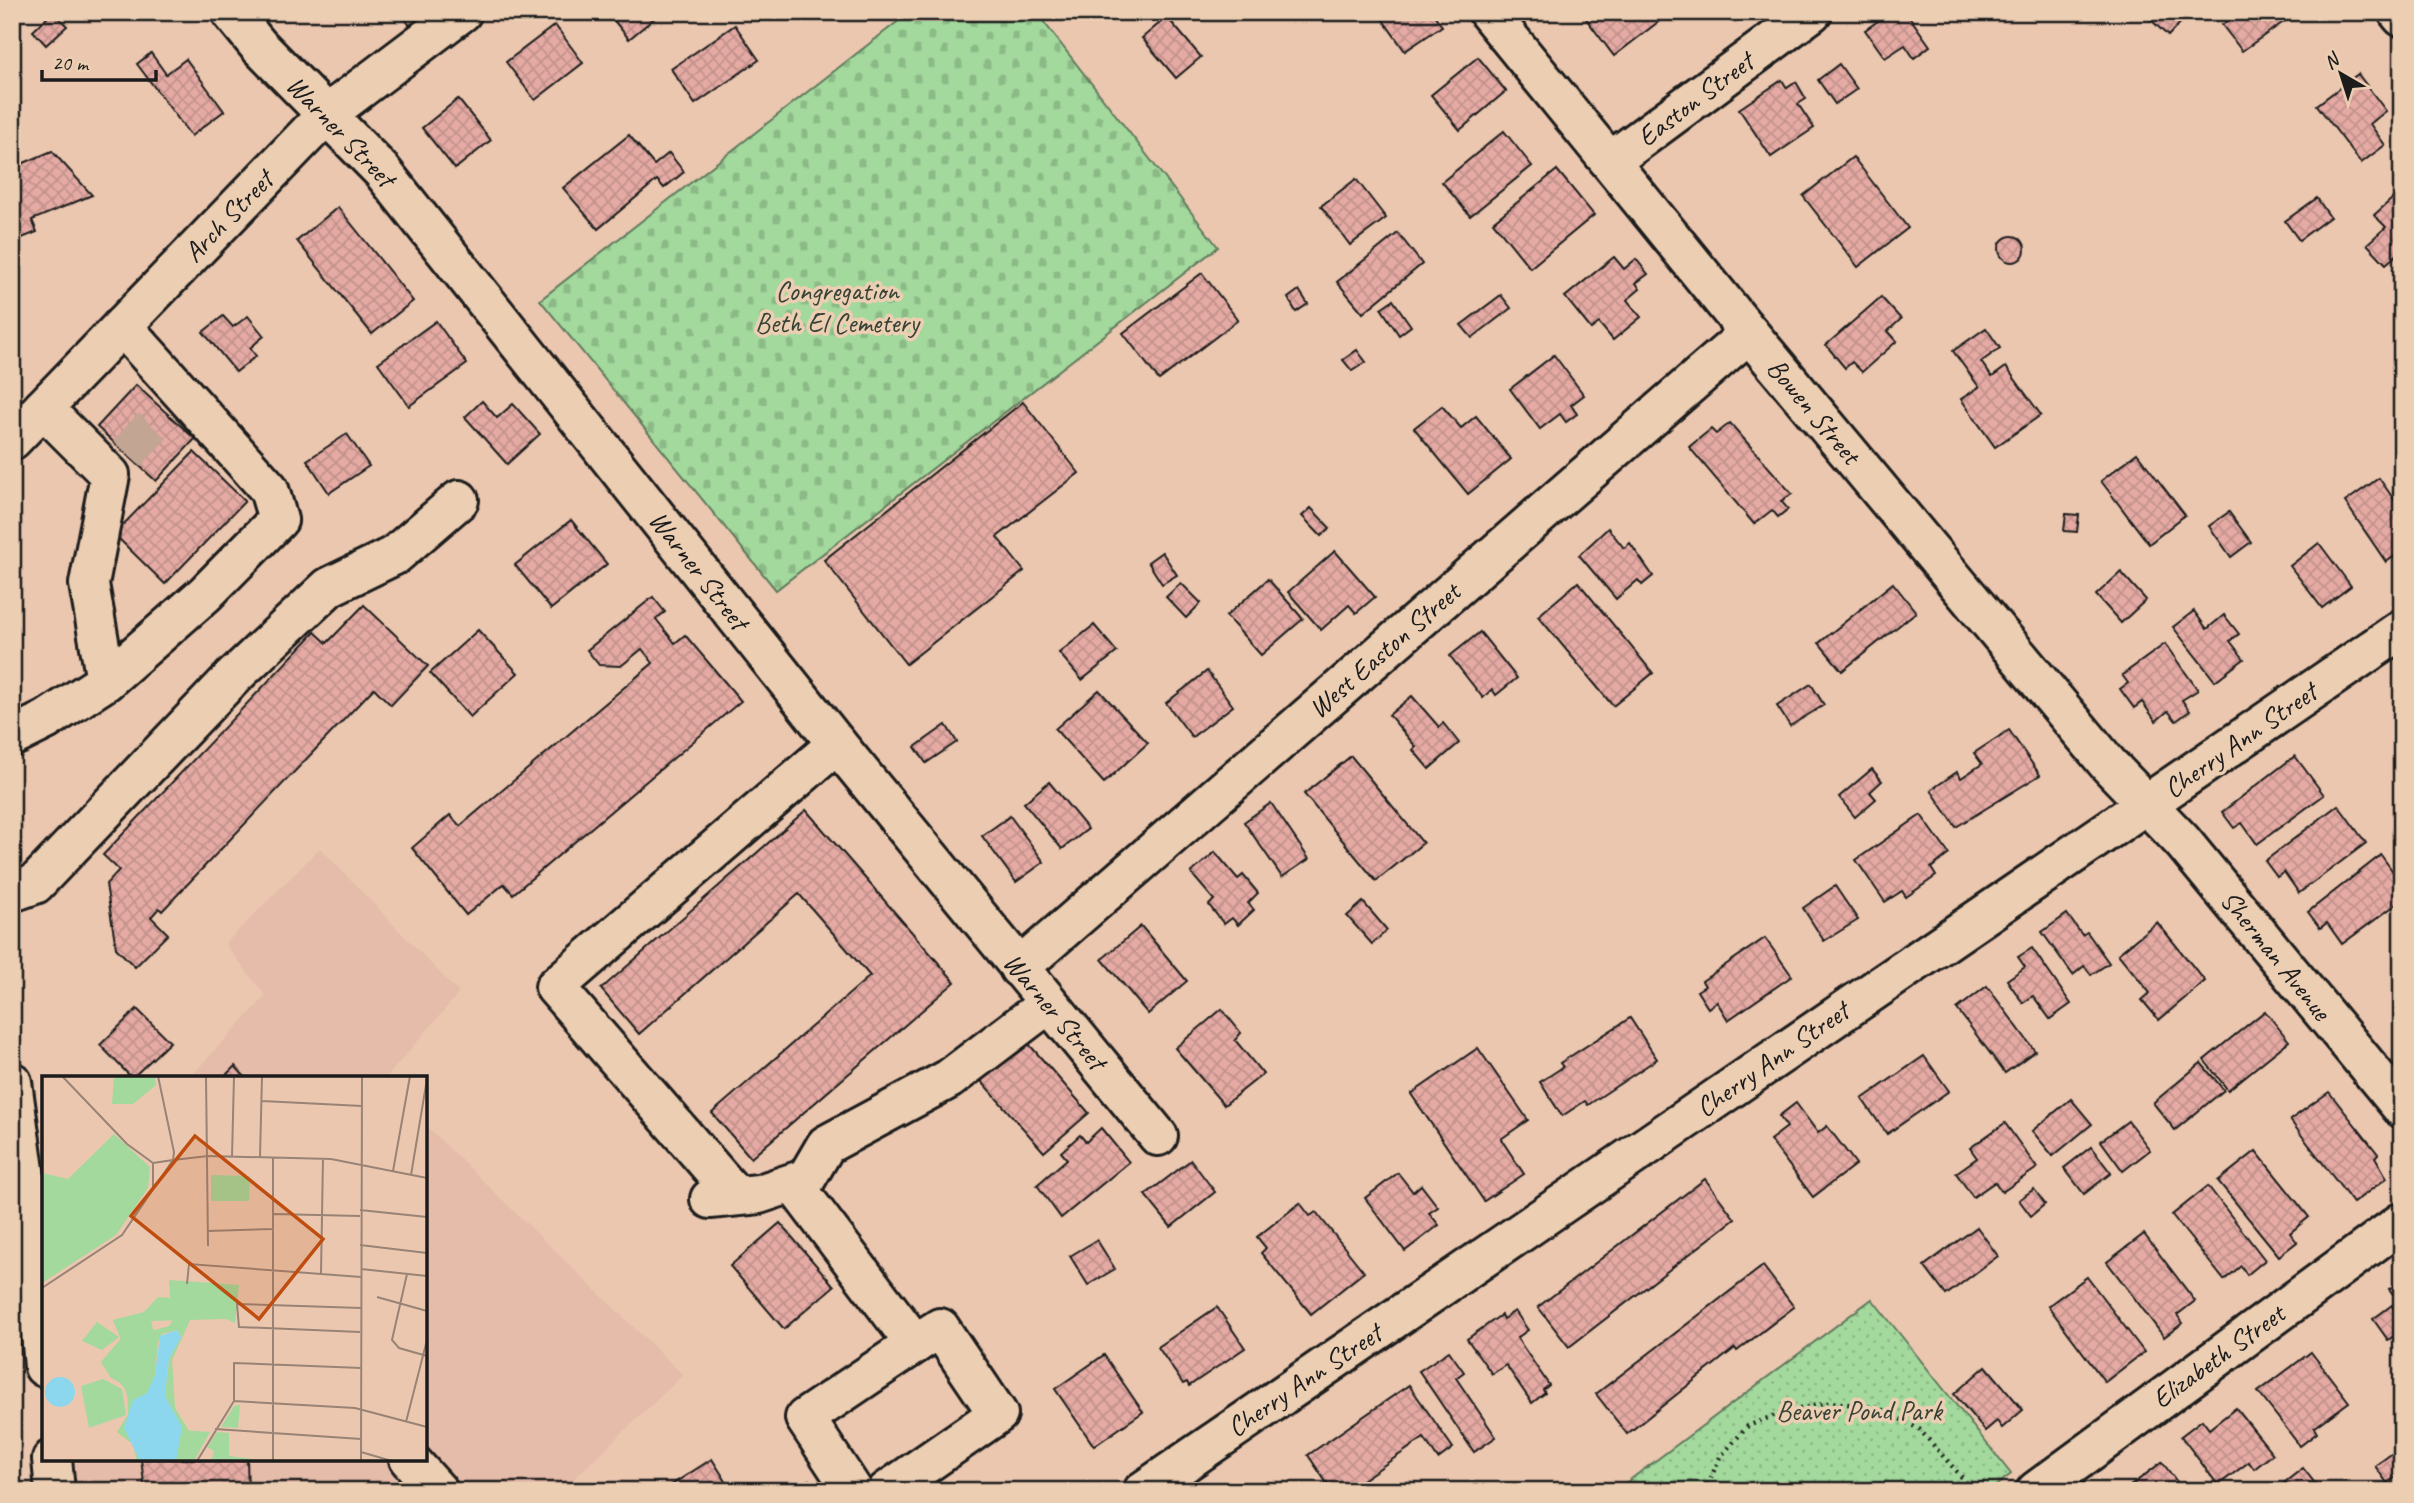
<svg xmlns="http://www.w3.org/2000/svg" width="2414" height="1503" viewBox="0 0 2414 1503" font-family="Caveat,sans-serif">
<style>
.built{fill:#e5bba9}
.cemetery{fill:url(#cemetery-stones);stroke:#607a5c;stroke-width:2}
.park{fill:url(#park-dots);stroke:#607a5c;stroke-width:2}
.building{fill:url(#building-cross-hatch);stroke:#1c1c1c;stroke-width:2}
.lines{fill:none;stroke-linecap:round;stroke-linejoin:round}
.minor-tunnel{stroke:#c2a592;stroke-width:38;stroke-dasharray:38 19;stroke-linecap:butt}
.minor-casing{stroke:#1c1c1c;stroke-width:44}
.major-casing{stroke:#1c1c1c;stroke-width:44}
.path{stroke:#1c1c1c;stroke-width:4.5;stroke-dasharray:2 5;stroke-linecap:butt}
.minor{stroke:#ecceb2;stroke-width:38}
.major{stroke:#ecceb2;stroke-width:38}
.labels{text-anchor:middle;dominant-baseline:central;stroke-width:7;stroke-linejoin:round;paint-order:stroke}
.street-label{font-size:28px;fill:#1c1c1c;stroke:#ecceb2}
.park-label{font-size:28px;fill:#374236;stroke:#ecceb2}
.inset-road{fill:none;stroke:#988375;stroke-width:2}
.view{fill:#bf4d0f;fill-opacity:0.15;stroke:#bf4d0f;stroke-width:3.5}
.inset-edge{fill:none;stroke:#1c1c1c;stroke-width:3.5}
</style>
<defs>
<pattern id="cemetery-stones" width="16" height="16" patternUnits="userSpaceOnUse" patternTransform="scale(1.75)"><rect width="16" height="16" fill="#a3d99d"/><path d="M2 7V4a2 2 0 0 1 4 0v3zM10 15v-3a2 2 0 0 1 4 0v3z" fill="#8cba87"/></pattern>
<pattern id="park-dots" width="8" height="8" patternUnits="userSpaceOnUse" patternTransform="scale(1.75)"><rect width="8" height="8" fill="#a3d99d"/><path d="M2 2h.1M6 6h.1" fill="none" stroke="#8cba87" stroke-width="1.8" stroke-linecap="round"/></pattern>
<pattern id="building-cross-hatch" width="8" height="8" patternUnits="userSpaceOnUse" patternTransform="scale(1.75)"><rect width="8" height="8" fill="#e4aaa3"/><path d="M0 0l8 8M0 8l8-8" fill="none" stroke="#c3928c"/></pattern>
</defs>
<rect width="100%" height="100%" fill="#ebc7b0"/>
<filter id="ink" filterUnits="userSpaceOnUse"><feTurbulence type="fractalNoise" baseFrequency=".0143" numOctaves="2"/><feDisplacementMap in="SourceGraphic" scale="14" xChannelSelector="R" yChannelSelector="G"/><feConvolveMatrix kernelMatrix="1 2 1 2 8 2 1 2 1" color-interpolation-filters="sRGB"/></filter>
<g filter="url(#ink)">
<g class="built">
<path d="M320,848l139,145 -73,85h-197l77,-82 -41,-52z"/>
<path d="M425,1125l258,250 -122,116h-506l-3,-32h373z"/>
</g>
<path class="cemetery" d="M910,12h126l182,235 -442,343 -236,-290z"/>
<path class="park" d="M1872,1299l139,175 -22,17h-374z"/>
<g class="building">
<path d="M53,12l14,14 -21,19 -13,-14z"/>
<path d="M400,12h29l1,1 -19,14z"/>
<path d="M607,12h55l-33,27z"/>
<path d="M1395,12h37l10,14 -37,25 -22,-31z"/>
<path d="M1581,12h90l-57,44z"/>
<path d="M1891,12h15l24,34 -16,12 -9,-13 -20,13 -20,-28z"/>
<path d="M2155,12h22l7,7 -16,17 -19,-18z"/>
<path d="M2238,12h60l-56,39 -20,-26z"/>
<path d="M1167,17l34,40 -25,21 -34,-40z"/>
<path d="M555,25l28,38 -48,37 -29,-38z"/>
<path d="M735,25l24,35 -64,44 -24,-35z"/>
<path d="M151,53l15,21 20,-15 38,52 -33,25 -54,-72z"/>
<path d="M1478,57l28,34 -46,39 -29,-35z"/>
<path d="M1839,64l18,25 -22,15 -17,-24z"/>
<path d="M2358,74l28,37 -16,13 15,21 -24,18 -44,-58z"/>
<path d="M1782,80l5,8 9,-6 10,17 -8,5 16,24 -43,29 -32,-48z"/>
<path d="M458,99l33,41 -36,29 -33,-41z"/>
<path d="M1504,131l28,35 -62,50 -28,-34z"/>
<path d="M629,135l25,30 15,-12 15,19 -20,16 -7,-8 -59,49 -35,-41z"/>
<path d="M52,151l40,44 -60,25 5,12 -25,10v-74z"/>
<path d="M1853,157l55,71 -50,39 -55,-71z"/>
<path d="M1557,170l37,45 -64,53 -37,-46z"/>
<path d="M1356,179l30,39 -36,27 -29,-39z"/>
<path d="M2402,190v60l-16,14 -19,-20 19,-17 -12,-12z"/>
<path d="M2317,198l13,19 -31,23 -14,-19z"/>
<path d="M338,207l75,94 -41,33 -75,-93z"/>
<path d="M1398,233l24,31 -59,49 -26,-31z"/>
<circle cx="2012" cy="249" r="13"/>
<path d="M1614,257l10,12 12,-10 12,15 -12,9 4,6 -13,11 14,17 -28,23 -14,-17 -8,6 -26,-32z"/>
<path d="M1202,273l36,47 -79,60 -36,-47z"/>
<path d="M1299,290l9,14 -12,8 -8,-14z"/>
<path d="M1501,295l10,13 -39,30 -11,-13z"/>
<path d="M1881,297l20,22 -13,12 9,10 -35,31 -10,-10 -7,6 -19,-23z"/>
<path d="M1393,300l18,26 -12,9 -18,-27z"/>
<path d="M223,316l10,11 15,-11 16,20 -14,12 6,8 -20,16 -33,-40z"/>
<path d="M436,321l31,43 -58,42 -31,-43z"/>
<path d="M1986,328l14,20 -19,14 11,15 14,-10 35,48 -46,32 -34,-48 18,-12 -26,-36z"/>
<path d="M1357,350l9,12 -14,9 -9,-11z"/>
<path d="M1554,355l30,40 -13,10 6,9 -11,8 -6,-8 -20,15 -30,-40z"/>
<path d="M136,385l59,54 -39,42 -59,-54z"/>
<path d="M482,401l15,17 16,-14 27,30 -33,30 -42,-47z"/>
<path d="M1023,402l56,71 -82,64 27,34 -118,93 -82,-104z"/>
<path d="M1442,406l19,22 15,-12 35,43 -43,35 -54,-66z"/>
<path d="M1730,423l62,71 -11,7 7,8 -10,8 -6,-7 -18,14 -65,-77 22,-18 5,5z"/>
<path d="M347,434l22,32 -40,27 -22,-33z"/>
<path d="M194,452l51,49 -80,83 -51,-50z"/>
<path d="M2137,453l48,62 -36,29 -48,-63z"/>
<path d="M2379,478l23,33v40l-16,11 -41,-60z"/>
<path d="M1311,508l19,20 -9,8 -19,-20z"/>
<path d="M2229,512l22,30 -20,15 -22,-31z"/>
<path d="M2066,514l13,1 -2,17 -13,-1z"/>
<path d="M571,520l36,44 -56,45 -36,-44z"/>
<path d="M1608,528l16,20 6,-5 23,33 -11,9 -4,-5 -22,19 -37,-44z"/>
<path d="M2319,543l32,43 -29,22 -32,-42z"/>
<path d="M1335,551l40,46 -19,16 -7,-8 -28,25 -33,-38z"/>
<path d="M1162,552l15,23 -15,9 -14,-22z"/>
<path d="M2121,572l25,28 -25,23 -25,-28z"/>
<path d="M1268,579l35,40 -42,36 -35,-39z"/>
<path d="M1578,582l75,91 -40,33 -75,-90z"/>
<path d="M1181,583l20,20 -15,15 -20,-21z"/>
<path d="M1893,583l23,29 -74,59 -23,-28z"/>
<path d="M653,597l12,15 -9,7 19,24 10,-8 56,66 -228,193 -9,-10 -38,31 -54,-67 38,-33 10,11 193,-163 -11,-14 -21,17 -22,-1 -12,-15z"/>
<path d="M364,605l64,61 -37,39 -17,-17 -212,223 -3,-3 -8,9 17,17 -33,33 -19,-19 -10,-64 13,-14 -16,-15 212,-223 12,11z"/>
<path d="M2194,611l13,18 17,-14 15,19 -9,7 14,18 -29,22 -42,-54z"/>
<path d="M1094,625l23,27 -35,28 -23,-27z"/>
<path d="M478,630l40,43 -48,44 -40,-44z"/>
<path d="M1480,632l37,46 -21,17 -4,-6 -9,9 -33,-42z"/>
<path d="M2165,644l33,46 -16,10 8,11 -14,10 -8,-10 -12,10 -14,-19 -8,6 -14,-19 8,-6 -6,-8z"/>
<path d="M1207,671l26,35 -41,31 -26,-34z"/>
<path d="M1811,684l13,21 -34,21 -13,-20z"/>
<path d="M1099,690l49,53 -44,40 -49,-54z"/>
<path d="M1412,696l27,31 4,-4 16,20 -30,26 -16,-19 3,-3 -27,-32z"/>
<path d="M946,725l11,17 -31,21 -11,-16z"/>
<path d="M2009,730l31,45 -84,52 -25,-37 26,-18 4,6 21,-14 -8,-11z"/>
<path d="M1351,756l72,87 -47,38 -72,-87z"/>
<path d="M2295,756l29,39 -67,49 -15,-21 -8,5 -12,-16z"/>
<path d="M1872,769l10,12 -12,11 6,7 -21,18 -16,-20z"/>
<path d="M1049,782l39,47 -26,20 -38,-46z"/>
<path d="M1271,803l38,56 -27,18 -38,-55z"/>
<path d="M2338,805l28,38 -67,50 -15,-21 -7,5 -12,-16z"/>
<path d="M806,810l149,172 -204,176 -39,-45 158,-137 -71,-82 -160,140 -38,-45z"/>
<path d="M1921,815l28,39 -18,14 5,8 -30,21 -4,-6 -17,11 -29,-42z"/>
<path d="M1010,816l34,46 -28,20 -34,-46z"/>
<path d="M1215,852l23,27 5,-4 15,18 -10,10 6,7 -16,15 -6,-7 -8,6 -15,-19 5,-5 -23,-27z"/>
<path d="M2381,855l21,29v16l-60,44 -15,-21 -7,5 -12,-16z"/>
<path d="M1835,886l23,34 -34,21 -21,-33z"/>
<path d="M1363,902l24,28 -15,14 -25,-28z"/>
<path d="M2067,914l15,21 5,-3 22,31 -18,12 -7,-9 -11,9 -31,-43z"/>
<path d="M2157,922l48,59 -46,39 -17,-20 8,-7 -32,-39z"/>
<path d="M1141,926l46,55 -39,33 -46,-55z"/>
<path d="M1765,938l27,38 -64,44 -11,-18 -9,6 -11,-17 8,-5 -3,-5z"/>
<path d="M2032,948l39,56 -21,15 -17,-23 -10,7 -16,-23 18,-13 -7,-10z"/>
<path d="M1987,986l48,65 -30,22 -48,-64z"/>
<path d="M137,1009l33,33 -38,36 -32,-33z"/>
<path d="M1222,1009l19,24 -6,7 28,34 -39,31 -49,-57z"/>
<path d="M2265,1011l24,30 -61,49 -24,-30z"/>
<path d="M1630,1018l27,41 -69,46 -3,-4 -23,15 -22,-34 23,-15 -3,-4z"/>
<path d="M1021,1035l68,78 -45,39 -69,-78z"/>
<path d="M1478,1048l50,72 -27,19 23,35 -40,27 -73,-107z"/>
<path d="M1924,1056l25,35 -62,43 -25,-35z"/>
<path d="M2201,1063l23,27 -49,40 -22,-27z"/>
<path d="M235,1066l11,12h-23z"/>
<path d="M2329,1092l49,62 -3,3 12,21 -34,25 -63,-83z"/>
<path d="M2071,1099l21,25 -39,32 -21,-25z"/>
<path d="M1796,1103l22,30 9,-7 29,38 -43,33 -43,-57 17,-13 -8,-11z"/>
<path d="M2128,1121l22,29 -27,21 -22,-30z"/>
<path d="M2005,1123l32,45 -35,24 -7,-10 -22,15 -17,-24 21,-15 -7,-10z"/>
<path d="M1101,1128l28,34 -68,56 -24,-33 30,-26 -6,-7 19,-17 6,7z"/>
<path d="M2091,1147l20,26 -27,21 -20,-26z"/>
<path d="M2256,1151l53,66 -19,16 7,9 -18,14 -61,-75z"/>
<path d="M1191,1160l24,32 -44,35 -26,-32z"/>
<path d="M1398,1173l15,19 8,-7 17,22 -9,6 10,12 -34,26 -40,-53z"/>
<path d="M1705,1179l30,40 -166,128 -31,-40z"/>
<path d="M2208,1186l57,74 -18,15 -6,-9 -17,14 -52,-65z"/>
<path d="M2034,1189l11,15 -14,12 -12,-16z"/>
<path d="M1300,1203l10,13 6,-4 48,60 -53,42 -50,-61 5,-5 -9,-11z"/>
<path d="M780,1223l54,63 -50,43 -54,-63z"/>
<path d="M1977,1227l21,29 -52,39 -22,-29z"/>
<path d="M2144,1234l51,67 -18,14 6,8 -19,14 -57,-75z"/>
<path d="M1097,1240l18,29 -27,16 -18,-29z"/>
<path d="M1763,1266l31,41 -57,44 -2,-3 -108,86 -31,-40z"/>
<path d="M2087,1277l57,75 -39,30 -57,-76z"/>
<path d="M2402,1280v50l-14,10 -15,-21 19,-14 2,4 6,-6 -11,-14z"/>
<path d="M1217,1307l28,41 -56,38 -2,-4 -4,2 -25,-37z"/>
<path d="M1515,1311l13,19 -11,8 32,47 -6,5 2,3 -13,10 -26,-38 -14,9 -25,-35 34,-24 2,4z"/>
<path d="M1449,1351l15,21 -8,6 40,59 -22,15 -55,-81z"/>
<path d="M2311,1352l38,50 -35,26 3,5 -17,13 -42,-54z"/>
<path d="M1104,1355l39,57 -49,34 -39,-57z"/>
<path d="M1986,1366l37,44 -21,18 -5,-7 -12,10 -31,-37z"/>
<path d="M1409,1385l44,63 -15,11 -14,-21 -78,53h-14l-24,-36z"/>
<path d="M2236,1408l37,46 -19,15 -5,-7 -31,23 -37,-49 21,-16 7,9z"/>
<path d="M2402,1446v27l-15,10 -12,-17z"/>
<path d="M141,1459h106l1,32h-103z"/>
<path d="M712,1459l20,32h-70z"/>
<path d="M2162,1462l22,29h-52l-3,-4z"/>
<path d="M2303,1468l18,23h-43l-2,-2z"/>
<path d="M809,1480l7,11h-22z"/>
</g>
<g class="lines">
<path class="minor-tunnel" d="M127,454l38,-42"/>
<defs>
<g id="minor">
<path d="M231,12l27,33 124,126 455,573 321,392"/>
<path d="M2398,12l4,5"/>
<path d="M1611,161l201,-149"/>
<path d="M106,681l99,-87 73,-74 -9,-31 -147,-163"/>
<path d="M12,737l34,-17 60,-39 -17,-97 21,-109 -67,-67"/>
<path d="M12,892l23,-8 196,-205 98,-92 66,-32 64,-55"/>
<path d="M1019,968l730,-635"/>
<path d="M736,1196l-181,-209 282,-243"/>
<path d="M710,1199l49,-5 45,-15"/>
<path d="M409,1459l29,32"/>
<path d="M853,1491l-48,-73 110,-74 -116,-153 27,-46 123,-66 99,-75"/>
<path d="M887,1491l111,-77 -58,-86 -25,16"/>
<path d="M1143,1491l1259,-862"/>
<path d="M2036,1491l366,-269"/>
</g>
<g id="major">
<path d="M1488,12l261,321 359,431 74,77 220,267"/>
<path d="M12,440l315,-326 135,-102"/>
<path d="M12,1082l19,139 13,146"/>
<path d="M52,1459l3,32"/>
</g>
</defs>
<use href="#minor" class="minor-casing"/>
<use href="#major" class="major-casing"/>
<path class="path" d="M1705,1491l15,-34 28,-31 35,-14 49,-10 47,6 40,21 55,62"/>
<use href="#minor" class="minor"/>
<use href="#major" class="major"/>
</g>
</g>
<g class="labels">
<g class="street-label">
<text transform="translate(1695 99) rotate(-37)">Easton Street</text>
<text transform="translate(341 131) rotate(46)">Warner Street</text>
<text transform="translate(228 216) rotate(-46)">Arch Street</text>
<text transform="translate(1814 411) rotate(50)">Bowen Street</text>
<text transform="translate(699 570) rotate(52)">Warner Street</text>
<text transform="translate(1384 650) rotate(-41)">West Easton Street</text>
<text transform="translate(2240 740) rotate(-35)">Cherry Ann Street</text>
<text transform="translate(2276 955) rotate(51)">Sherman Avenue</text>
<text transform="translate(1055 1011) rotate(50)">Warner Street</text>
<text transform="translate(1772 1059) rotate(-35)">Cherry Ann Street</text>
<text transform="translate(2218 1356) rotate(-36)">Elizabeth Street</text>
<text transform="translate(1304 1380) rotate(-34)">Cherry Ann Street</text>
</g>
<g class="park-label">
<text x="837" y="290">Congregation<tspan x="837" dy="32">Beth El Cemetery</tspan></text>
<text x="1859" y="1410">Beaver Pond Park</text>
</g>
</g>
<g transform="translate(42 1076)">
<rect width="385" height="385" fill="#ebc7b0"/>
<path d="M99,238l7,18 21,-6 6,-9 17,-1 -20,44 3,48 14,23 -13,30 5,-34 -16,-31 4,-37 12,-22 -4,-7 -15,4 -4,8 -3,33 -26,63 9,15 -1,8 -4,-17 -16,-12 11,-17 1,-14 -6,-17 -12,-6 -10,-16 20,-23 -8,-19z" fill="#a3d99d"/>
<path d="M72,58l36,33 -2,21 -32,47 -74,48v-110l26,6zM169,99l39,1 -1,25h-38z" fill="#a3d99d"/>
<path d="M127,204l70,5 -4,38 -9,-4 -75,2 6,24 -7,83 60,4 -16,29h-57l-4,-17 -16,-12 11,-17 -1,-24 -26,-29 20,-23 -8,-19 31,-8 14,-15 12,1zM198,329l-2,23 -17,-1 13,-21zM175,356l12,1v23l41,5h-59l3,-10 -7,-4z" fill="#a3d99d"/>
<path d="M72,0h41l1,9 -23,19h-21zM55,246l22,15 -17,13 -20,-9zM61,303l19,10 4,26 -37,13 -8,-42z" fill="#a3d99d"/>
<path d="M135,254l4,7 -12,22 -4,37 17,31 -6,34h-36l-16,-33 9,-28 14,-7 8,-18 5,-39zM3 316a15 15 0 1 1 30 0a15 15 0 1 1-30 0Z" fill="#8cd7ed"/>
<path class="inset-road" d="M20,0l65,68 26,19 20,-3 1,-8 -16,-76M164,0l2,170M220,25l100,5M190,81l2,-81M218,81l2,-81M111,87v25M351,95l17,-95M369,99l16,-96M318,134l67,7M232,138l86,2M166,155l66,-2M318,169l67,8M319,193l66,7M279,198l2,-116M365,198l-15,66 7,8 28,8M145,208l2,-20 172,13M0,212l80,-53 51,-75 35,-4 123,3 96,19M335,221l50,14M318,256l-121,-5 -2,-23 124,4M192,325l121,7 72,19M364,346l21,-82M173,353l146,10M319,376l31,9M155,385l37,-60v-38l127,5M231,385v-304M319,385l1,-385"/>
<path class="view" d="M153,60l128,103 -64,80 -128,-103z"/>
<rect width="385" height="385" class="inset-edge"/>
</g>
<rect width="2414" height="1503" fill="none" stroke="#ecceb2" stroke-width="42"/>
<rect x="21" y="21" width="2372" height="1461" fill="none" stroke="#1c1c1c" stroke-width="2.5" filter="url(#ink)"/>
<g transform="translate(2341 74) rotate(321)" stroke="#ecceb2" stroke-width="5" paint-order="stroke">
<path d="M0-5L12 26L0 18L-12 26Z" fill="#1c1c1c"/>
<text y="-10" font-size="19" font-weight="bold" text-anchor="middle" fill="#1c1c1c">N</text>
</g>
<path d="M42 70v10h114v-10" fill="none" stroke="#1c1c1c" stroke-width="3.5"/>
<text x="52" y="70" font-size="21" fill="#1c1c1c" stroke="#ecceb2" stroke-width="5" paint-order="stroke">20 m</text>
</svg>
